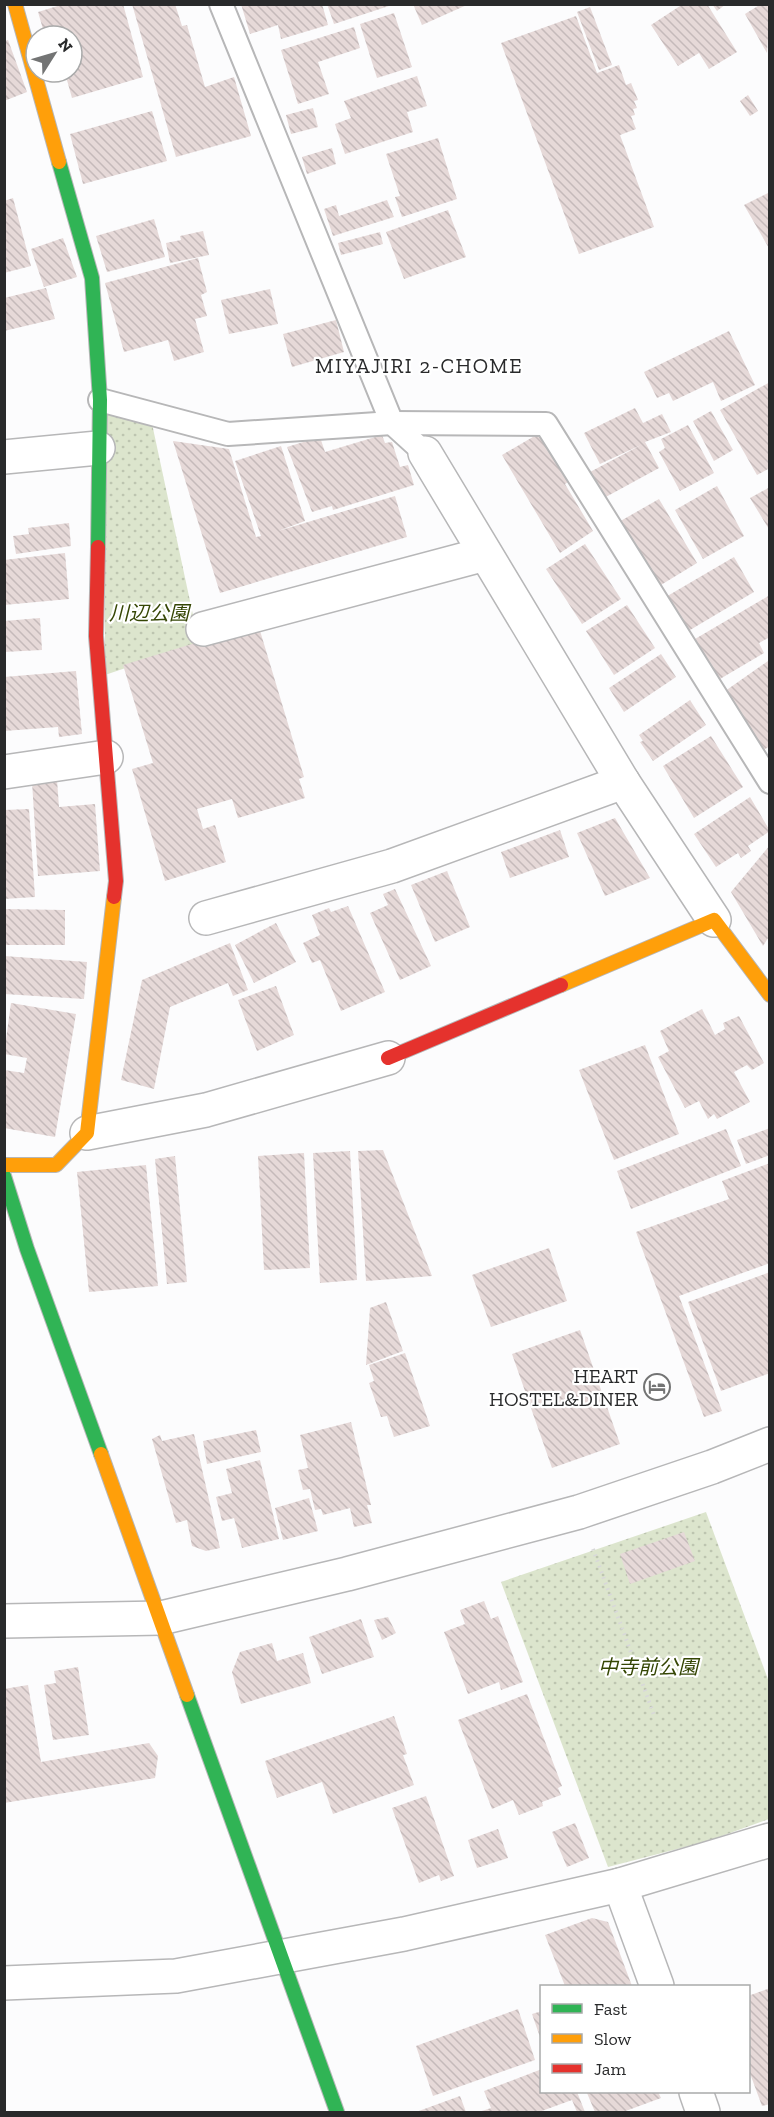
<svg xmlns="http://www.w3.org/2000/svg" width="774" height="2117" viewBox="0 0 774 2117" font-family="'Zilla Slab','Noto Sans JP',serif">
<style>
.park{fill:url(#park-dots)}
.building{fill:url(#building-back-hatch)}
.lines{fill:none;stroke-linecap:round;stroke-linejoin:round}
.lane-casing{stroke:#b7b7b8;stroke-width:26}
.street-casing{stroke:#b7b7b8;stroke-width:36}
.fast-casing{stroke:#b7b7b8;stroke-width:16}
.slow-casing{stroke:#b7b7b8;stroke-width:16}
.jam-casing{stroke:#b7b7b8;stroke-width:16}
.path{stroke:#d8d8d9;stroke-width:4;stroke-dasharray:1.5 4.5;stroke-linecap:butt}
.lane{stroke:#fff;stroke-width:22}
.street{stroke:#fff;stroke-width:33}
.fast{stroke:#30b455;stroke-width:14}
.slow{stroke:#ff9f0a;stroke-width:14}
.jam{stroke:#e5322d;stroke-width:14}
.labels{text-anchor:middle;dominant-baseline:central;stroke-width:4.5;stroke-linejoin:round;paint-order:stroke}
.park-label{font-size:20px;font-style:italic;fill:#354604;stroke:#fff}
.poi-label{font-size:20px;fill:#292a2b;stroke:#fff;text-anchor:end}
.neighbourhood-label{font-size:21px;letter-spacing:1.5px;fill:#292a2b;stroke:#fff}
</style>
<defs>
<pattern id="park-dots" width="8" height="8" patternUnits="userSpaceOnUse" patternTransform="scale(1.5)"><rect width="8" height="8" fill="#dce5cd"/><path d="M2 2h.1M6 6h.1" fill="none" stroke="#bdc5b0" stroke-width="1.8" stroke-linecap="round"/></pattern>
<pattern id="building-back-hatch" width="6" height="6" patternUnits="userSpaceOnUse" patternTransform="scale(1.5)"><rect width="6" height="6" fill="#e6d9d8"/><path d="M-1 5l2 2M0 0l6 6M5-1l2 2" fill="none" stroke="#c5baba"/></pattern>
</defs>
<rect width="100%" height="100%" fill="#fcfcfd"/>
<g class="park">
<path d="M105,406l46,13 48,224 -94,32z"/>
<path d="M706,1512l63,170v137l-61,22 -100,26 -107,-285z"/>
</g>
<g class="building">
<path d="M64,4h59l20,73 -71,21 -7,-25 -9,2 -1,-3h17v-36h-27l-7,-24z"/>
<path d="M132,4h43l7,22 5,-1 18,62 29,-10 17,59 -75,21z"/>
<path d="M241,4h81l6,21 -47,14 -3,-14 -28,9z"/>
<path d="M327,4h65v1l-58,19z"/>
<path d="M413,4h56l-47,21z"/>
<path d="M683,4h24l30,48 -28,17 -10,-16 -21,13 -27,-41z"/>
<path d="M712,4h14l-9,7z"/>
<path d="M761,4h9l-3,49 -22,-39z"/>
<path d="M590,7l22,58 -13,5 -22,-58z"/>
<path d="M394,13l18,54 -35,11 -17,-54z"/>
<path d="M576,16l21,57 22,-8 7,20 5,-2 7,17 -4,1 3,7 -4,1 2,6 -4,1 5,13 -16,6 34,92 -75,27 -78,-211z"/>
<path d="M354,27l6,21 -42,14 11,32 -31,10 -17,-54z"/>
<path d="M8,40l19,52 -23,9v-60z"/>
<path d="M417,76l10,30 -20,6 6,20 -68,22 -10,-30 16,-6 -7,-17z"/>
<path d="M748,95l10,16 -8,5 -10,-15z"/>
<path d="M313,108l5,19 -27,7 -5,-19z"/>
<path d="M152,111l15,50 -84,23 -13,-50z"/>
<path d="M438,138l19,61 -55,18 -7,-20 5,-1 -14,-42z"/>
<path d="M332,148l4,16 -29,10 -5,-17z"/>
<path d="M770,192v58l-26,-45z"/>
<path d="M13,198l18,68 -27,7v-72z"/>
<path d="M387,200l7,17 -61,19 -9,-27 12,-4 3,11z"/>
<path d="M448,210l18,47 -62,22 -18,-47z"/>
<path d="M154,219l11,38 -58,15 -11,-36z"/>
<path d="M203,231l6,24 -39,8 -4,-20 15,-3 -1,-4z"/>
<path d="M380,232l3,12 -42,11 -3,-12z"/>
<path d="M63,238l14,39 -33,10 -13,-38z"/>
<path d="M198,258l9,34 -6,3 6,21 -12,3 9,33 -30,9 -6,-21 -44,12 -19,-69z"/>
<path d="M46,288l9,31 -51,12v-33z"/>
<path d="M270,289l8,35 -49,10 -8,-34z"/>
<path d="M336,320l8,32 -52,15 -9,-33z"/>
<path d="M729,331l26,54 -34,16 -8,-19 -40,19 -4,-8 -12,5 -13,-26z"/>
<path d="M770,382v86l-13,7 -37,-65z"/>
<path d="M635,408l8,15 19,-9 9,18 -26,10 14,26 -55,30 -14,-26 51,-27 -41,19 -16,-31z"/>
<path d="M711,411l22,39 -19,11 -21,-40z"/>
<path d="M688,425l26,48 -34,18 -21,-39 6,-4 -4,-9z"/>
<path d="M538,434l30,48 -3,2 28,47 -33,22 -58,-98z"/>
<path d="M382,435l3,8 7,-1 8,25 8,-2 6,20 -81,25 -1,-4 -20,6 -25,-65 33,-10 5,15z"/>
<path d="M173,441l56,8 27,88 5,-1 -26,-75 46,-15 24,75 -27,10 117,-35 12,41 -187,56z"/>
<path d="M717,486l27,50 -41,23 -28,-49z"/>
<path d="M770,487v44l-20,-33z"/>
<path d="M659,499l38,64 -41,25 -39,-65z"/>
<path d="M69,523l2,23 -55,8 -3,-18 16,-2 -1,-6z"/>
<path d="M585,544l36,55 -39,25 -36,-55z"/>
<path d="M65,553l4,46 -65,6v-45z"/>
<path d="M734,557l20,35 -69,41 -21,-35z"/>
<path d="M770,595v42l-11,6 5,10 -44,26 -25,-40z"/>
<path d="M627,605l28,43 -41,27 -28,-44z"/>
<path d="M40,618l2,32 -38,2v-31z"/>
<path d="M258,624l46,153 -5,2 6,19 -67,20 -6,-19 -35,10 6,20 12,-4 11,37 -61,19 -33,-112 21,-6 -30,-98z"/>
<path d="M661,654l15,23 -52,35 -15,-24z"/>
<path d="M768,661l2,85 -11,7 -41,-57z"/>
<path d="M76,671l6,63 -23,3 -1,-10 -54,4v-54z"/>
<path d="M690,700l16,25 -53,36 -13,-19 3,-1 -4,-6z"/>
<path d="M711,736l32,51 -49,31 -31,-52z"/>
<path d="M57,780l2,27 36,-3 5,67 -62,5 -6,-94z"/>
<path d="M750,797l20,34 -22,15 3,5 -10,7 -3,-5 -22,14 -22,-33z"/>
<path d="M29,809l6,88 -31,2v-89z"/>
<path d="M615,818l35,60 -45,18 -28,-63z"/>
<path d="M560,830l9,27 -59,21 -9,-26z"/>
<path d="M770,845v90l-7,11 -32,-54z"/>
<path d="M447,871l23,56 -35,15 -24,-57z"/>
<path d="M395,889l36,77 -31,14 -30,-67 18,-8 -5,-11z"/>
<path d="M348,906l37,86 -44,19 -21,-51 -8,3 -9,-20 17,-8 -8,-20 17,-7 2,4z"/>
<path d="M4,909l61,1v35h-61z"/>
<path d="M276,923l20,39 -42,21 -19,-38z"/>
<path d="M230,943l18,47 -15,6 -5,-13 -58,24 -16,82 -33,-9 21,-100z"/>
<path d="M4,956l83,6 -3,37 -80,-5z"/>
<path d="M276,986l18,49 -37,16 -19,-51z"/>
<path d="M11,1003l65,11 -21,123 -51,-9v-58l20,3 3,-15 -23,-4z"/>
<path d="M702,1009l13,26 10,-6 -2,-6 16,-7 25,47 -12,7 -5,-5 -13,7 16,30 -33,17 -3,-5 -6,5 -9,-18 -14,7 -27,-51 11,-6 -9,-20z"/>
<path d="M645,1045l34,89 -65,26 -35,-90z"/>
<path d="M770,1128v27l-24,9 -9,-24z"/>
<path d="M726,1129l15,37 -110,43 -14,-38z"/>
<path d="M383,1150l49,126 -66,5 -8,-130z"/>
<path d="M350,1151l7,129 -37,3 -7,-130z"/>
<path d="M304,1153l6,115 -46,2 -6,-114z"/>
<path d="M175,1156l12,126 -20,2 -12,-125z"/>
<path d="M770,1163v100l-91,33 43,115 -18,6 -68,-185 93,-33 -7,-18z"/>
<path d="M146,1165l12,121 -69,6 -12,-120z"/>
<path d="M549,1248l18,53 -76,26 -19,-52z"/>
<path d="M770,1272v101l-49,18 -33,-89z"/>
<path d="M386,1302l17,49 -37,14 4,-57z"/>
<path d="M580,1330l40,114 -68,24 -40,-114z"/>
<path d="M405,1353l25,73 -36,11 -7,-21 -6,1 -12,-34 5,-2 -5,-16z"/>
<path d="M351,1422l20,83h-4l5,18 -18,4 -4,-19 -27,7 -2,-6 -6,1 -5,-21 -7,1 -5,-20 10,-2 -8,-33z"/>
<path d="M256,1430l5,22 -54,12 -4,-23z"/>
<path d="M194,1434l26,114 -14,3 -14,-5 -5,-26 -11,3 -24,-84 8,-4 2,6z"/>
<path d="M260,1460l19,79 -37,9 -8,-30 -12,3 -6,-24 16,-4 -6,-24z"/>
<path d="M309,1498l9,33 -35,9 -8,-32z"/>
<path d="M684,1532l11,29 -65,23 -10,-30z"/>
<path d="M484,1601l7,18 7,-3 25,66 -22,8 -2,-8 -31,12 -24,-62 21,-8 -5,-14z"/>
<path d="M388,1617l8,16 -14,7 -8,-20z"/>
<path d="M361,1619l13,38 -52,17 -13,-37z"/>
<path d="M272,1643l5,18 26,-8 8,30 -70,21 -9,-32 8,-20z"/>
<path d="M78,1667l11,68 -36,5 -9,-55 12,-2 -2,-12z"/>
<path d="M28,1685l13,77 108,-19 9,13 -3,22 -151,25v-114z"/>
<path d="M527,1694l35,92 -4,2 3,7 -19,7 1,4 -24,9 -6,-15 -21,9 -34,-89z"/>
<path d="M394,1716l13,38 -4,1 11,30 -81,29 -11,-32 -45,16 -12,-37z"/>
<path d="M426,1796l28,80 -13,5 -2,-6 -20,8 -27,-75z"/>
<path d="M575,1823l14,35 -22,9 -15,-35z"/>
<path d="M498,1829l10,29 -31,10 -9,-28z"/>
<path d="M592,1918l16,4 24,64h-67l-20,-51z"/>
<path d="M770,1988v116l-8,2 -14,-38v-72z"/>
<path d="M518,2009l17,51 -102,36 -17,-50z"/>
<path d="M542,2011v29h-1l-9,-26z"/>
<path d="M542,2069v23h35l8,20h-8l-5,-12 -33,12h-60l12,-4 -7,-17z"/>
<path d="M590,2092h68l3,6 -38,14h-28l-8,-19z"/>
<path d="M460,2096l6,16h-50z"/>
</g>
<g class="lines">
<defs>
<g id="lane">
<path d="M221,4l171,419 33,30"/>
<path d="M100,400l128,34 164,-11 154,1 224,358"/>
</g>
<g id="street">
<path d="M425,453l198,329 91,138"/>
<path d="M4,457l94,-9"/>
<path d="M203,629l282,-75"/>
<path d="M4,772l102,-15"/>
<path d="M206,918l186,-52 231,-84"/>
<path d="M87,1133l119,-23 182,-52"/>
<path d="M4,1621l157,-3 186,-44 232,-62 133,-45 58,-23"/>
<path d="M620,1885l37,101"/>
<path d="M4,1983l172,-7 228,-42 216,-49 150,-45"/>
<path d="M696,2092l7,20"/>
</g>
<g id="fast">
<path d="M59,162l33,116 8,122 -2,147"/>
<path d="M4,1176l23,73 74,205"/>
<path d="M187,1695l150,417"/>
</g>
<g id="slow">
<path d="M15,4l44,158"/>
<path d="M561,985l153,-65 56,75"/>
<path d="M4,1165h52l31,-32 27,-236"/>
<path d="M101,1454l86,241"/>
</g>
<g id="jam">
<path d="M98,547l-2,89 20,245 -2,16"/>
<path d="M388,1058l173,-73"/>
</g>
</defs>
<use href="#lane" class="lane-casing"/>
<use href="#street" class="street-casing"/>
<use href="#fast" class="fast-casing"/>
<use href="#slow" class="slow-casing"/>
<use href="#jam" class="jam-casing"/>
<path class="path" d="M593,1549l61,166"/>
<use href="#lane" class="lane"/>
<use href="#street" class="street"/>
<use href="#fast" class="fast"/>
<use href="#slow" class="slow"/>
<use href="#jam" class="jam"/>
</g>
<defs>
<symbol id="hotel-ring" viewBox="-11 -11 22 22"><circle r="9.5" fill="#fff" stroke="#737474" stroke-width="1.5"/><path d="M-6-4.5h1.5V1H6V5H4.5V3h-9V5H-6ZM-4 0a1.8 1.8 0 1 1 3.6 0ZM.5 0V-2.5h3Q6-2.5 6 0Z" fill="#737474"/></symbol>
</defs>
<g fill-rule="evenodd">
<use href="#hotel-ring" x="642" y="1372" width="30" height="30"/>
</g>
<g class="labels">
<g class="park-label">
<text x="149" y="613">川辺公園</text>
<text x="648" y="1667">中寺前公園</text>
</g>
<g class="poi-label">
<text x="638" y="1376">HEART<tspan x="638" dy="23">HOSTEL&amp;DINER</tspan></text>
</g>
<g class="neighbourhood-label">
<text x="419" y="365">MIYAJIRI 2-CHOME</text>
</g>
</g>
<rect width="774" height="2117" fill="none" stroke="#292a2b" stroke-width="12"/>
<rect x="540" y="1985" width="210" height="108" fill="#ffffff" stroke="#a9aaaa" stroke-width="1.5"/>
<rect x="552" y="2004" width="30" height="9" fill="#30b455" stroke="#a9aaaa" stroke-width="1.5"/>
<text x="594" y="2015" font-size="18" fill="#292a2b">Fast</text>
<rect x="552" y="2034" width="30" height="9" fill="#ff9f0a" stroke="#a9aaaa" stroke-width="1.5"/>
<text x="594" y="2045" font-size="18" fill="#292a2b">Slow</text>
<rect x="552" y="2064" width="30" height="9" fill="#e5322d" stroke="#a9aaaa" stroke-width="1.5"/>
<text x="594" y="2075" font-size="18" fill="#292a2b">Jam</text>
<g transform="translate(54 54) rotate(53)"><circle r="28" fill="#ffffff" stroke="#a9aaaa" stroke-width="1.5"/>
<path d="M0-4.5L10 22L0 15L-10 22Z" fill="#737474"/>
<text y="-9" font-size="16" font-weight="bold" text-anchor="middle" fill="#292a2b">N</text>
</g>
</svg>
